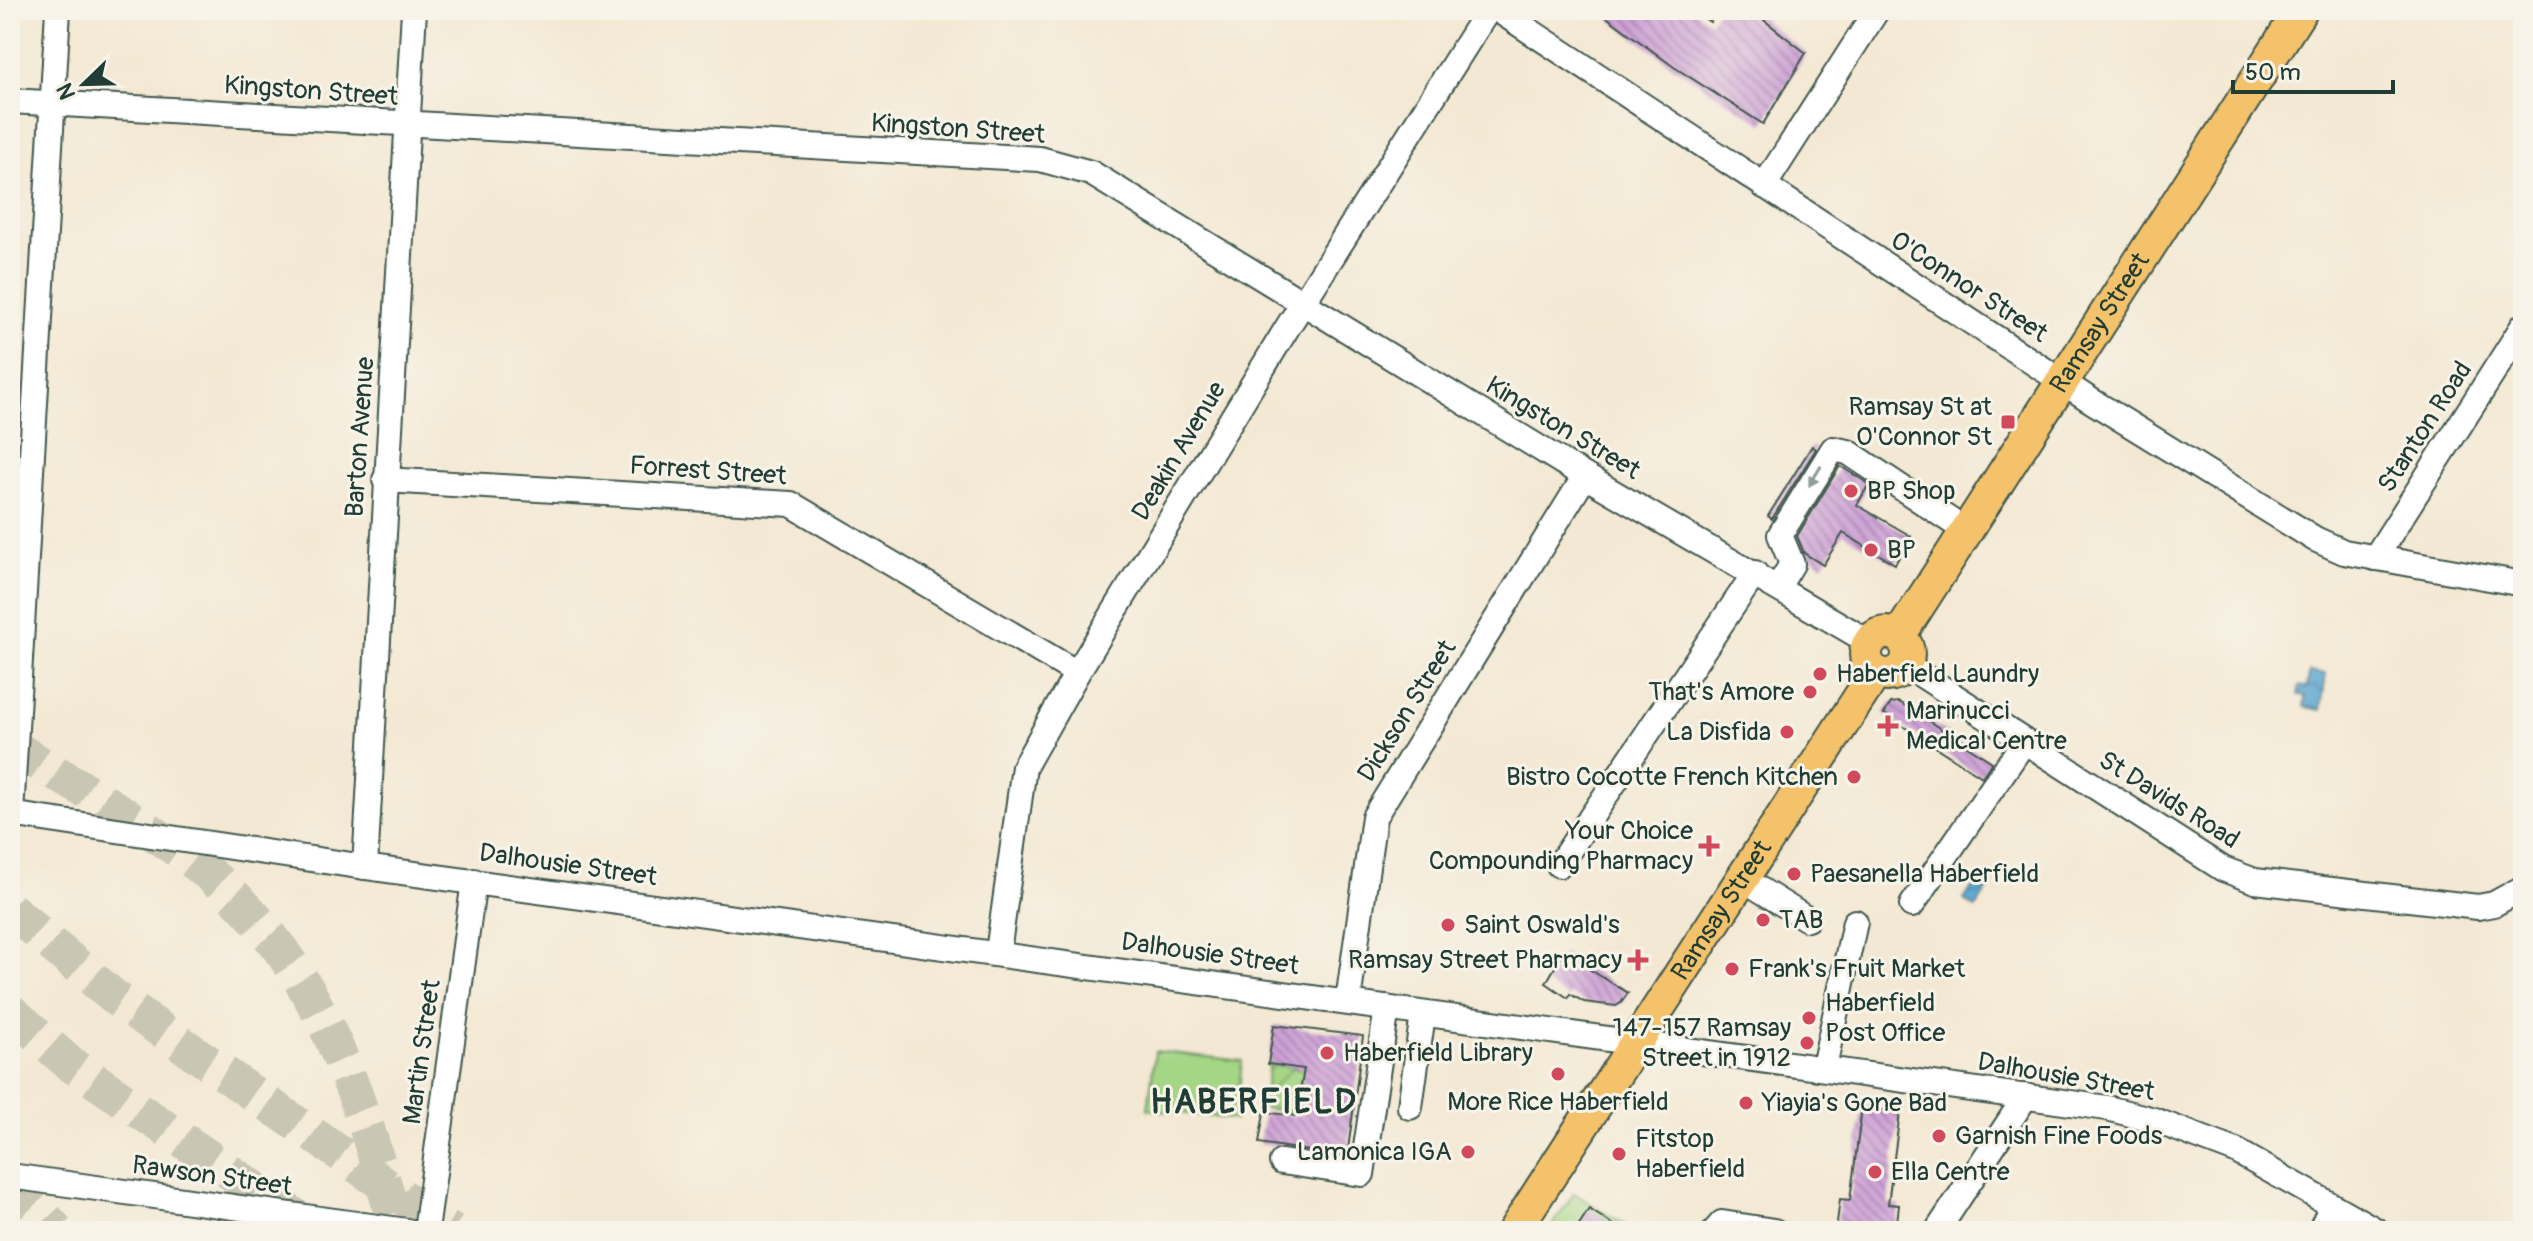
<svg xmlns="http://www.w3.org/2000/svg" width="2533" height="1241" viewBox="0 0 2533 1241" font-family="Pangolin,sans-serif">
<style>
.park{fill:#a4d685;stroke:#628a5c;stroke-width:2}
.garden{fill:url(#garden-furrows);stroke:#628a5c;stroke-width:2}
.water{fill:url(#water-waves);stroke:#3a7081;stroke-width:2}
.building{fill:url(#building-back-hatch)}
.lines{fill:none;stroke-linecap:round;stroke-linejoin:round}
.highway-tunnel{stroke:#c9c6b3;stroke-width:36;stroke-dasharray:36 18;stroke-linecap:butt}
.minor-casing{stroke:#3f574c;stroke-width:28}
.major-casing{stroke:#3f574c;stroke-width:36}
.minor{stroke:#fff;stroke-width:24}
.major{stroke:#f4c26a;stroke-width:32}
.oneway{fill:#8f9e9a}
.poi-dot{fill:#d1495b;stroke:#f7f3e8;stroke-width:3}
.labels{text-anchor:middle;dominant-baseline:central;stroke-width:6;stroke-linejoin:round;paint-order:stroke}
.street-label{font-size:26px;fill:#1f3d34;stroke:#f7f3e8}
.poi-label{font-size:26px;fill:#1f3d34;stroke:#f7f3e8;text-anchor:start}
.district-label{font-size:34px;font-weight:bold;letter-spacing:2px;fill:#1f3d34;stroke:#f7f3e8}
</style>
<defs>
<pattern id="garden-furrows" width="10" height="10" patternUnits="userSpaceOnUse" patternTransform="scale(2)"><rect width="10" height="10" fill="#a4d685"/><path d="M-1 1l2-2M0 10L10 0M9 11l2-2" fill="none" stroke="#85af6e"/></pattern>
<pattern id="water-waves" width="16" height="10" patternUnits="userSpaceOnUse" patternTransform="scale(2)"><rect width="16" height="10" fill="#55a2ce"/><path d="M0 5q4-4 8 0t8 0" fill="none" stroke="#4685a8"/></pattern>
<pattern id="building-back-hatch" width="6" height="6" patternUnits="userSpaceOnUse" patternTransform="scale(2)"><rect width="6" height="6" fill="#cda0d6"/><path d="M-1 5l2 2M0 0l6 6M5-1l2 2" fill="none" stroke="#a684ae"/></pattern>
</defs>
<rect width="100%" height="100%" fill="#f7f3e8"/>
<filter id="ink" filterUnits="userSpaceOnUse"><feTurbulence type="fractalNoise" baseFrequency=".0125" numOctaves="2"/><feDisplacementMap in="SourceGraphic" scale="16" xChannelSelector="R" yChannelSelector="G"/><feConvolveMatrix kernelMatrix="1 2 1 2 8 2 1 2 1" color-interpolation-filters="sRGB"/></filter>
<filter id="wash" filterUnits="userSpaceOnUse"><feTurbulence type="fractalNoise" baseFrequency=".006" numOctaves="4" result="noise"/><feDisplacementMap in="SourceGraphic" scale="32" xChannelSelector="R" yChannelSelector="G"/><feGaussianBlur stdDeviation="1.8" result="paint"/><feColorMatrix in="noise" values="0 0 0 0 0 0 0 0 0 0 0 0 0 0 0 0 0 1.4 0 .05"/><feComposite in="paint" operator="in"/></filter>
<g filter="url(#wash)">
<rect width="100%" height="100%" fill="#f3e8d3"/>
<g class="park">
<path d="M1155,1051l87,10 -6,59 -88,-11z"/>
<path d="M1574,1193l61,38h-86z"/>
</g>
<path class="garden" d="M1269,1064l46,7 -6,44 -46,-7z"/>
<g class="water">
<path d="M2309,672l17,2 -5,36 -17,-3 1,-11 -7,-1 1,-9 8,1z"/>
<path d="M1980,875l12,8 -17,25 -11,-8z"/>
</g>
<g id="blocks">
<g class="building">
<path d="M1597,10h96l17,12 8,-12h54l-8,10 42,33 -43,71 -89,-57z"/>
<path d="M1812,446l4,3 -44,70 -4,-3z"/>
<path d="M1840,466l29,18 -12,21 54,31 -16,28 -52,-31 -20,32 -19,-12 -7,-17z"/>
<path d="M1899,702l93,60 -10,15 -98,-63 7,-11z"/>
<path d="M1563,953l65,40 -7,10 -5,3 -32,-4 -14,-8 -2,4 -22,-15z"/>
<path d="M1274,1025l89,11 -16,121 -88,-14 5,-31 32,4 8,-47 -36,-5z"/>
<path d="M1862,1107l38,5 -12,92 11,1 -3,26h-60l4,-32 10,1z"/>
<path d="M1589,1209l34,22h-48z"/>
</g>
</g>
</g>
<g filter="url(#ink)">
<use href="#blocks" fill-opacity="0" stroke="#3f574c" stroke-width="2"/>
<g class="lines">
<g class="highway-tunnel">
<path d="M10,745c76,48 169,95 232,159 87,89 123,210 155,327"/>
<path d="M10,909l105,89 337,233"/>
<path d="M10,1011l59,52 248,168"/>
<path d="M10,1179l47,52"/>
</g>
<defs>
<g id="minor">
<path d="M1498,10l589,388 228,141 29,13 179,32"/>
<path d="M10,101l1030,58 51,14 494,303 284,166"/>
<path d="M1764,186l113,-176"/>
<path d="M385,480l406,24 286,169"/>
<path d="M2375,558l148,-232"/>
<path d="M1778,587l14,-23 -12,-29 53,-86 15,3 118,79"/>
<path d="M1906,665l317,204 32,12 223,26 16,-3 29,-16"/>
<path d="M10,814l355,53 1742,241 47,12 82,31 141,80"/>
<path d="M11,814l47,-804"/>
<path d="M1559,865l196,-292"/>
<path d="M365,867l49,-857"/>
<path d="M1743,879l64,40"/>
<path d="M1912,905l112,-163"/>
<path d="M998,952l26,-185 53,-94 210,-345 201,-318"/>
<path d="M1348,1001l26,-184 211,-341"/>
<path d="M1824,1067l31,-145"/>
<path d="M1410,1107l13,-93"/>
<path d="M1282,1162l80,12 25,-166"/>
<path d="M10,1176l397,55"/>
<path d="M426,1231l48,-350"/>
<path d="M1715,1231l7,-8 52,8"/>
<path d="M1937,1231l89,-135"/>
<path d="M2320,1231l11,-23"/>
</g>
<g id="major">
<circle cx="1887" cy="654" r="21"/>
<path id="s1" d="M1899,636l402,-626"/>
<path id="s2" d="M1514,1231l362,-559"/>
</g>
</defs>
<use href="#minor" class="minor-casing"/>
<use href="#major" class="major-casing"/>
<use href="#minor" class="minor"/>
<use href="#major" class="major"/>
</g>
<defs><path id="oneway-solid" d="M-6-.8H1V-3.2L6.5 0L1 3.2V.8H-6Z" transform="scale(2)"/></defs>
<use class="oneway" href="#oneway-solid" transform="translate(1815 476) rotate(121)"/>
</g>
<g class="poi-dot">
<rect x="2000" y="414" width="16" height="16" rx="4"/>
<circle cx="1851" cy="491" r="8"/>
<circle cx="1871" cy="550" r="8"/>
<circle cx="1820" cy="674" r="8"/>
<circle cx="1810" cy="692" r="8"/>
<path d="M1884 714h8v8h8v8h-8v8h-8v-8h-8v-8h8z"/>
<circle cx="1787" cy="732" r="8"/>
<circle cx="1854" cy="777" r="8"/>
<path d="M1705 834h8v8h8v8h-8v8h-8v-8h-8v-8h8z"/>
<circle cx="1794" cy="874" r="8"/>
<circle cx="1763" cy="920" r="8"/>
<circle cx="1448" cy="925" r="8"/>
<path d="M1634 948h8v8h8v8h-8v8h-8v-8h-8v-8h8z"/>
<circle cx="1732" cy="969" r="8"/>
<circle cx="1809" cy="1018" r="8"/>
<circle cx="1807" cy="1043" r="8"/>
<circle cx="1327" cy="1053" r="8"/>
<circle cx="1558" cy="1074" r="8"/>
<circle cx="1746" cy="1103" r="8"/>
<circle cx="1939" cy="1136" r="8"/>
<circle cx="1468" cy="1152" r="8"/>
<circle cx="1619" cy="1154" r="8"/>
<circle cx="1875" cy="1172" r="8"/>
</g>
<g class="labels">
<g class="street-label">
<text transform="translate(311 91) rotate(4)">Kingston Street</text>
<text transform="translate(958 129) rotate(4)">Kingston Street</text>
<text transform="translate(1969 287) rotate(33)">O'Connor Street</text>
<text stroke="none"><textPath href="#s1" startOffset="372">Ramsay Street</textPath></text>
<text transform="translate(2425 427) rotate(-57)">Stanton Road</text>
<text transform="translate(1563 428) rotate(31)">Kingston Street</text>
<text transform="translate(360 437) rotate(-86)">Barton Avenue</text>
<text transform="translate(1179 451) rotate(-59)">Deakin Avenue</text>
<text transform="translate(708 471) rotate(4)">Forrest Street</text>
<text transform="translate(1407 711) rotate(-58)">Dickson Street</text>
<text transform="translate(2169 800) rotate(32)">St Davids Road</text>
<text transform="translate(568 865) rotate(8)">Dalhousie Street</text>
<text stroke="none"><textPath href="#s2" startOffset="382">Ramsay Street</textPath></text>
<text transform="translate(1210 954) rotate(8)">Dalhousie Street</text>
<text transform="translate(422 1052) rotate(-82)">Martin Street</text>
<text transform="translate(2066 1077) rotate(10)">Dalhousie Street</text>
<text transform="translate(212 1176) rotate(8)">Rawson Street</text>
</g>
<g class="poi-label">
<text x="1992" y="407" text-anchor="end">Ramsay St at<tspan x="1992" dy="30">O'Connor St</tspan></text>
<text x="1867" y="491">BP Shop</text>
<text x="1887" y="550">BP</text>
<text x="1836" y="674">Haberfield Laundry</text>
<text x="1794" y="692" text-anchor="end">That's Amore</text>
<text x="1906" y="711">Marinucci<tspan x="1906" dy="30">Medical Centre</tspan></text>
<text x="1771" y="732" text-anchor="end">La Disfida</text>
<text x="1838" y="777" text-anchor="end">Bistro Cocotte French Kitchen</text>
<text x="1693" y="831" text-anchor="end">Your Choice<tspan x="1693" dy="30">Compounding Pharmacy</tspan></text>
<text x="1810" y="874">Paesanella Haberfield</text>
<text x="1779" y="920">TAB</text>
<text x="1464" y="925">Saint Oswald's</text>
<text x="1622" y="960" text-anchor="end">Ramsay Street Pharmacy</text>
<text x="1748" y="969">Frank's Fruit Market</text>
<text x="1825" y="1003">Haberfield<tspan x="1825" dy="30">Post Office</tspan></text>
<text x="1791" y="1028" text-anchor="end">147-157 Ramsay<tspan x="1791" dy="30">Street in 1912</tspan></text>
<text x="1343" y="1053">Haberfield Library</text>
<text x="1558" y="1102" text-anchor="middle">More Rice Haberfield</text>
<text x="1762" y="1103">Yiayia's Gone Bad</text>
<text x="1955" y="1136">Garnish Fine Foods</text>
<text x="1635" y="1139">Fitstop<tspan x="1635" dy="30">Haberfield</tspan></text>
<text x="1452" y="1152" text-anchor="end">Lamonica IGA</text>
<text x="1891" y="1172">Ella Centre</text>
</g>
<g class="district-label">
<text x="1254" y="1102">HABERFIELD</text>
</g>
</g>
<rect width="2533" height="1241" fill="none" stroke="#f7f3e8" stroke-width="40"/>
<g transform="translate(84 84) rotate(247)" stroke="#f7f3e8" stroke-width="6" paint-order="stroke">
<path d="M0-6L14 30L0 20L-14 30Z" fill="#1f3d34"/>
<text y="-12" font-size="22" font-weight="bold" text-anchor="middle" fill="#1f3d34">N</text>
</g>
<path d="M2233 80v12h160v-12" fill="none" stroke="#1f3d34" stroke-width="4"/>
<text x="2245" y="80" font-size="24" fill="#1f3d34" stroke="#f7f3e8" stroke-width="6" paint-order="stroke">50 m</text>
</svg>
